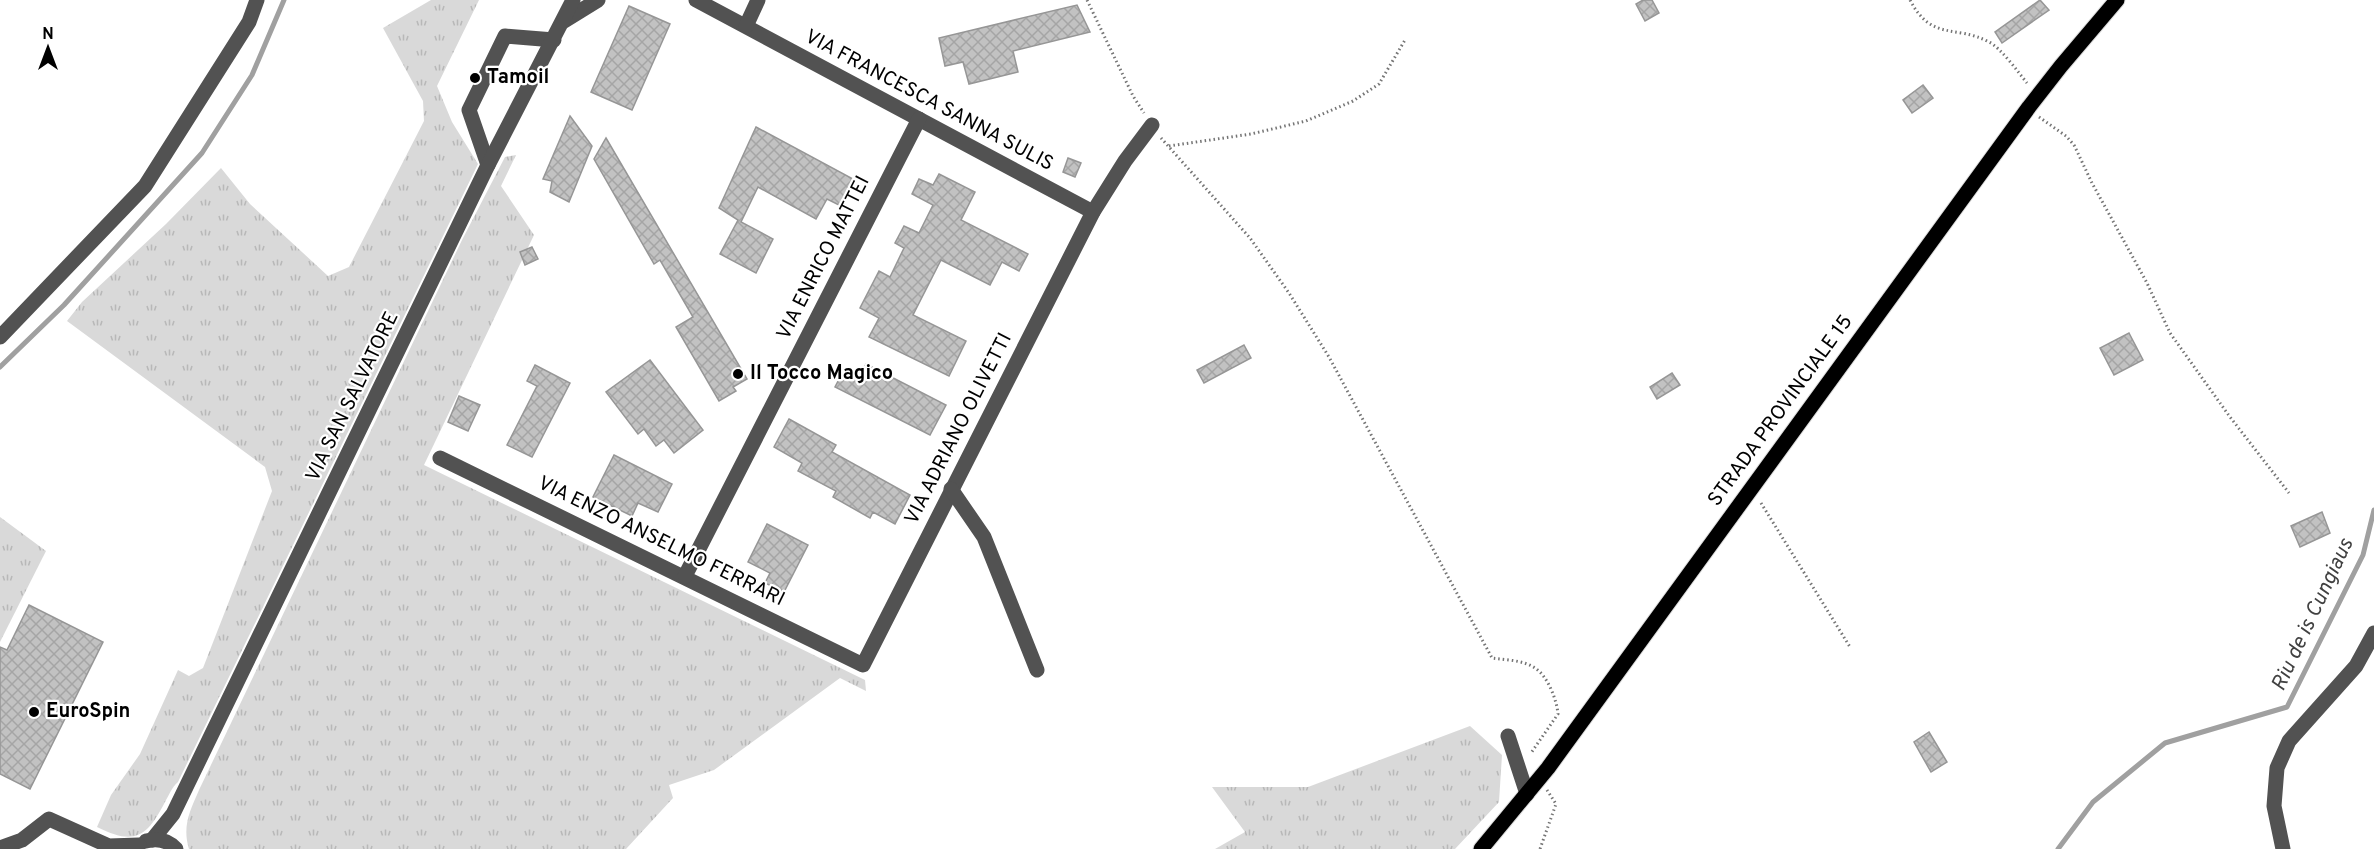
<svg xmlns="http://www.w3.org/2000/svg" width="2374" height="849" viewBox="0 0 2374 849" font-family="Overpass,sans-serif">
<style>
.grass{fill:url(#grass-tufts)}
.lines{fill:none;stroke-linecap:round;stroke-linejoin:round}
.stream{stroke:#a0a0a0;stroke-width:5}
.building{fill:url(#building-cross-hatch);stroke:#969696;stroke-width:1.5}
.major-casing{stroke:#dbdbdb;stroke-width:17}
.path{stroke:#747474;stroke-width:3;stroke-dasharray:1.5 3;stroke-linecap:butt}
.minor{stroke:#525252;stroke-width:15}
.major{stroke:#000;stroke-width:15}
.poi-dot{fill:#000;stroke:#fff;stroke-width:2}
.labels{text-anchor:middle;dominant-baseline:central;stroke-width:4.5;stroke-linejoin:round;paint-order:stroke}
.poi-label{font-size:20px;font-weight:bold;fill:#000;stroke:#fff;text-anchor:start}
.street-label{font-size:20px;fill:#000;stroke:#fff}
.water-label{font-size:21px;font-style:italic;fill:#414141;stroke:#fff}
</style>
<defs>
<pattern id="grass-tufts" width="24" height="20" patternUnits="userSpaceOnUse" patternTransform="scale(1.5)"><rect width="24" height="20" fill="#d9d9d9"/><path d="M3 7l-1-3M5 7V3M7 7l1-3M15 17l-1-3M17 17v-4M19 17l1-3" fill="none" stroke="#b8b8b8"/></pattern>
<pattern id="building-cross-hatch" width="8" height="8" patternUnits="userSpaceOnUse" patternTransform="scale(1.5)"><rect width="8" height="8" fill="#c2c2c2"/><path d="M0 0l8 8M0 8l8-8" fill="none" stroke="#a5a5a5"/></pattern>
</defs>
<rect width="100%" height="100%" fill="#fff"/>
<g class="grass">
<path d="M431,0h48l-42,86 15,36 26,42 -300,618c-6,5 -9,13 -13,20 -18,35 -30,44 -68,25l14,-32 29,-41 38,-84 11,6 14,-8 69,-177 -7,-24 -198,-146 15,-19 84,-78 55,-56 29,36 78,72 21,-9 75,-146 -1,-20 -40,-73z"/>
<path d="M516,155l-15,31 33,49 -110,230 441,215 1,11 -26,-13 -126,92 -45,15 4,13 -47,51h-437c-7,-23 1,-38 10,-59l263,-550 43,-83z"/>
<path d="M0,517l46,34 -46,91z"/>
<path d="M1470,726l32,29 -3,47 -44,47h-240l30,-17 -33,-45h96z"/>
</g>
<g class="lines">
<g class="stream">
<path d="M0,367l64,-62 138,-152 50,-78 32,-75"/>
<path d="M2058,849l35,-47 72,-59 122,-36 76,-152 11,-45"/>
</g>
</g>
<g class="building">
<path d="M1643,0h9l7,13 -14,8 -9,-17z"/>
<path d="M2040,0l9,10 -47,33 -7,-11z"/>
<path d="M1077,5l13,27 -77,19 5,21 -49,12 -6,-22 -18,4 -6,-28z"/>
<path d="M629,6l41,18 -38,86 -41,-18z"/>
<path d="M1923,85l10,13 -21,15 -9,-13z"/>
<path d="M570,116l22,30 -23,56 -19,-10 2,-11 -9,-2z"/>
<path d="M756,127l97,52 -14,26 -12,-6 -11,20 -58,-32 -17,35 32,17 -17,34 -36,-19 18,-34 -19,-12z"/>
<path d="M606,138l141,241 -14,8 3,4 -17,10 -43,-74 17,-10 -33,-57 -6,4 -60,-105z"/>
<path d="M1068,158l13,5 -6,14 -12,-5z"/>
<path d="M939,174l36,18 -14,28 67,34 -9,17 -17,-9 -12,23 -49,-25 -28,55 53,26 -17,35 -80,-39 10,-19 -19,-10 19,-37 11,6 14,-29 -9,-5 9,-17 15,7 14,-28 -21,-11 7,-15 14,6z"/>
<path d="M532,247l6,12 -13,6 -5,-13z"/>
<path d="M2129,333l14,27 -29,15 -14,-27z"/>
<path d="M1244,345l7,13 -47,25 -7,-13z"/>
<path d="M650,360l53,70 -29,23 -10,-13 -8,6 -12,-17 -6,5 -32,-42z"/>
<path d="M866,364l80,41 -16,30 -95,-48 10,-19 15,8z"/>
<path d="M535,365l35,18 -38,74 -25,-12 30,-59 -10,-5z"/>
<path d="M1672,373l8,12 -23,14 -7,-12z"/>
<path d="M459,396l21,9 -12,26 -20,-9z"/>
<path d="M789,419l47,26 -4,7 78,43 -15,29 -22,-12 -3,6 -37,-21 3,-6 -38,-20 4,-8 -28,-16z"/>
<path d="M614,455l58,29 -14,28 -20,-9 -6,13 -39,-19z"/>
<path d="M2322,512l8,21 -30,14 -9,-21z"/>
<path d="M767,524l41,21 -24,47 -19,-9 5,-10 -22,-11z"/>
<path d="M29,605l74,37 -73,147 -30,-15v-127l7,3z"/>
<path d="M1929,732l18,30 -16,10 -17,-30z"/>
</g>
<g class="lines">
<defs>
<path id="major" d="M1481,849l67,-81 481,-661 32,-41 56,-66"/>
</defs>
<use href="#major" class="major-casing"/>
<g class="path">
<path d="M1087,0l46,96 11,17"/>
<path d="M1910,0c22,42 45,24 79,42 12,6 29,30 38,41"/>
<path d="M2039,117l27,19 8,9 18,38 55,100 23,50 60,84 59,76"/>
<path d="M1161,138l89,100 39,55 40,64 163,301c14,2 31,2 43,10 13,8 22,33 23,46l-27,39"/>
<path d="M1169,146l82,-12 55,-13 47,-20 26,-17 26,-44"/>
<path d="M1761,503l89,144"/>
<path d="M1540,849l16,-45 -9,-14"/>
</g>
<g class="minor">
<path d="M696,0l397,212"/>
<path d="M564,21l34,-21"/>
<path d="M746,26l12,-26"/>
<path d="M488,165l-19,-55 36,-74 49,4"/>
<path d="M0,337l145,-151 104,-164 8,-22"/>
<path d="M440,458l423,207 230,-453 32,-51 27,-36"/>
<path d="M951,489l33,48 53,133"/>
<path d="M685,576l234,-457"/>
<path d="M1508,736l19,58"/>
<path d="M152,840l21,-26 315,-649 85,-165"/>
<path d="M146,841c12,-3 22,-1 30,8"/>
<path d="M0,848l22,-8 27,-21 60,27 30,-1"/>
<path d="M2283,849l-9,-43 3,-38 12,-27 67,-75 18,-33"/>
</g>
<use href="#major" class="major"/>
</g>
<g class="poi-dot">
<circle cx="475" cy="78" r="6"/>
<circle cx="738" cy="374" r="6"/>
<circle cx="34" cy="712" r="6"/>
</g>
<g class="labels">
<g class="poi-label">
<text x="487" y="78">Tamoil</text>
<text x="750" y="374">Il Tocco Magico</text>
<text x="46" y="712">EuroSpin</text>
</g>
<g class="street-label">
<text transform="translate(929 101) rotate(28)">VIA FRANCESCA SANNA SULIS</text>
<text transform="translate(824 258) rotate(-63)">VIA ENRICO MATTEI</text>
<text transform="translate(353 397) rotate(-64)">VIA SAN SALVATORE</text>
<text transform="translate(1781 411) rotate(-54)">STRADA PROVINCIALE 15</text>
<text transform="translate(959 429) rotate(-63)">VIA ADRIANO OLIVETTI</text>
<text transform="translate(661 542) rotate(26)">VIA ENZO ANSELMO FERRARI</text>
</g>
<g class="water-label">
<text transform="translate(2313 615) rotate(-65)">Riu de is Cungiaus</text>
</g>
</g>
<g transform="translate(48 48)" stroke="#ffffff" stroke-width="4.5" paint-order="stroke">
<path d="M0-4.5L10 22L0 15L-10 22Z" fill="#000000"/>
<text y="-9" font-size="16" font-weight="bold" text-anchor="middle" fill="#000000">N</text>
</g>
</svg>
